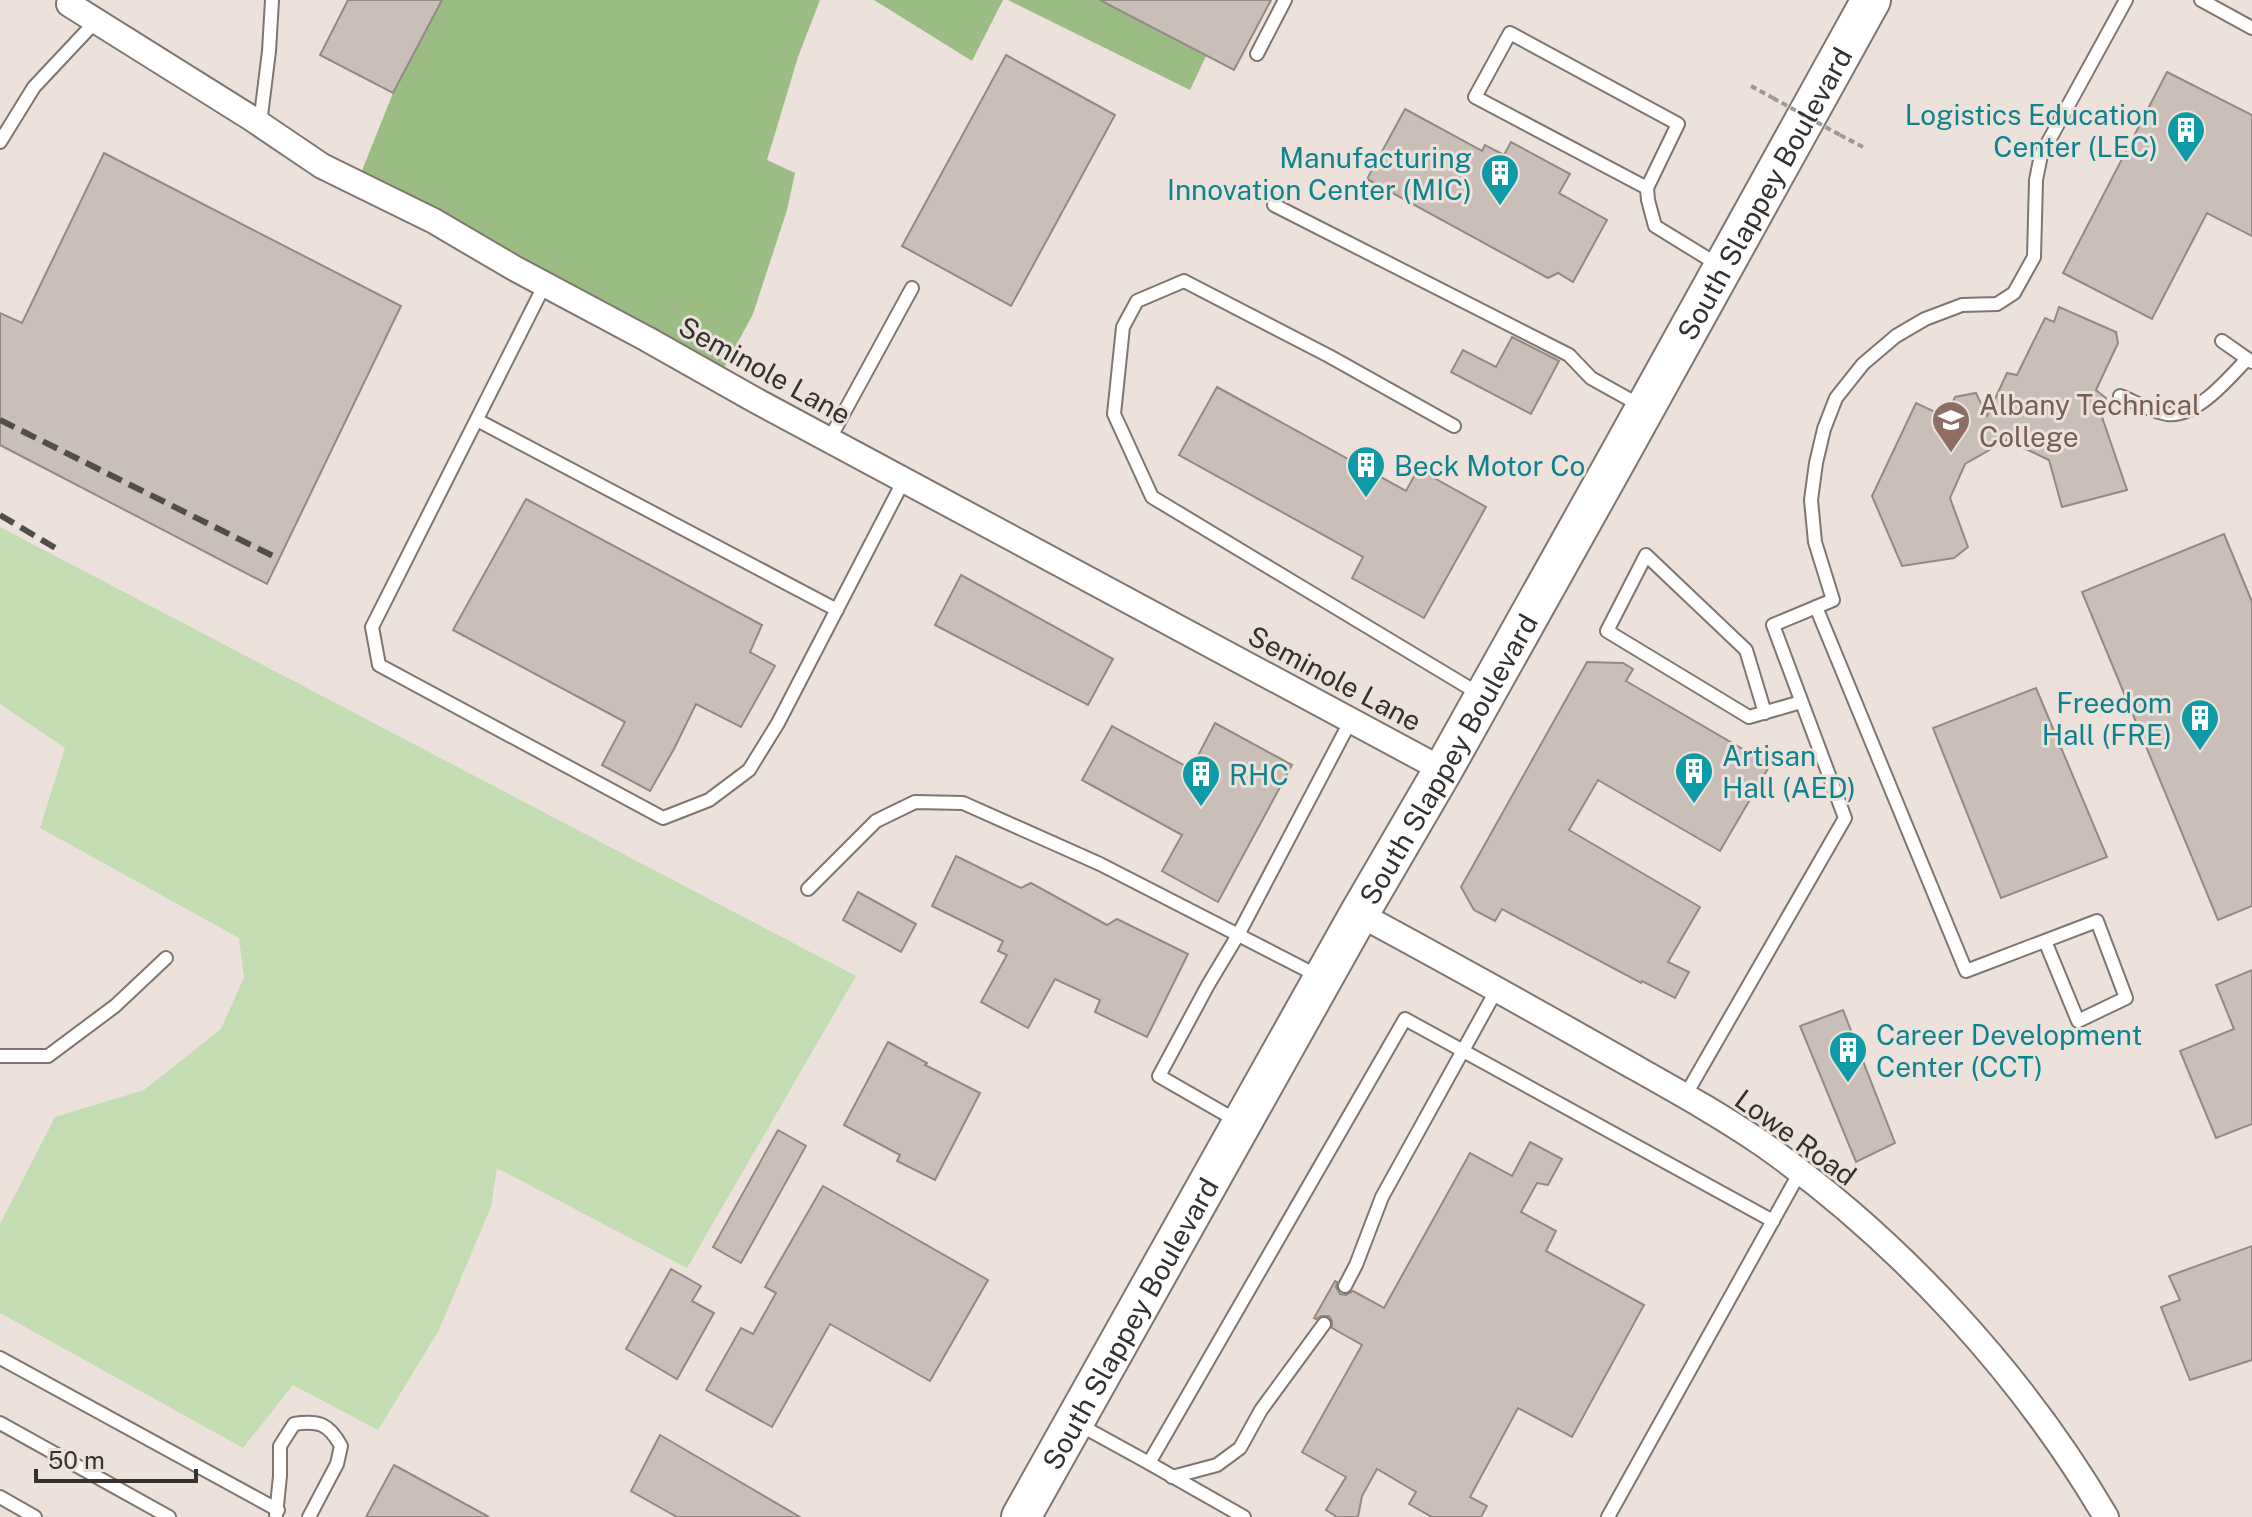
<svg xmlns="http://www.w3.org/2000/svg" width="2252" height="1517" viewBox="0 0 2252 1517" font-family="'Public Sans',sans-serif">
<style>
.green{fill:#c3dcb2}
.forest{fill:#9bbc82}
.building{fill:#c9bfb8;stroke:#938a83;stroke-width:2}
.lines{fill:none;stroke-linecap:round;stroke-linejoin:round}
.lane-casing{stroke:#7e766f;stroke-width:16}
.street-casing{stroke:#7e766f;stroke-width:28}
.primary-casing{stroke:#7e766f;stroke-width:42}
.path{stroke:#9f9893;stroke-width:4;stroke-dasharray:6 4;stroke-linecap:butt}
.lane{stroke:#fff;stroke-width:12}
.street{stroke:#fff;stroke-width:24}
.primary{stroke:#fff;stroke-width:38}
.rail{stroke:#514d49;stroke-width:6;stroke-dasharray:16 8;stroke-linecap:butt}
.path-bridge{stroke:#9f9893;stroke-width:4;stroke-dasharray:6 4;stroke-linecap:butt}
.labels{text-anchor:middle;dominant-baseline:central;stroke-width:6;stroke-linejoin:round;paint-order:stroke}
.culture-label{font-size:28px;fill:#0d838f;stroke:#ece2db;text-anchor:start}
.street-label{font-size:28px;fill:#34312e;stroke:#ece2db}
.education-label{font-size:28px;fill:#785e54;stroke:#ece2db;text-anchor:start}
</style>
<rect width="100%" height="100%" fill="#ece2db"/>
<path class="green" d="M0,527l856,449 -169,292 -190,-100 -6,39 -52,123 -61,100 -85,-45 -50,63 -243,-135v-89l55,-107 89,-27 77,-61 23,-52 -5,-39 -199,-110 25,-80 -65,-44z"/>
<g class="forest">
<path d="M442,0h378l-22,57 -31,103 28,13 -8,37 -34,104 -35,65 -361,-196 36,-90z"/>
<path d="M874,0h129l-31,61z"/>
<path d="M1008,0h92l106,56 -16,34z"/>
</g>
<g class="building">
<path d="M348,0h94l-49,93 -73,-38z"/>
<path d="M1100,0h171l-37,70z"/>
<path d="M1006,55l109,60 -104,191 -109,-60z"/>
<path d="M2167,72l85,43v121l-45,-23 -55,106 -89,-46z"/>
<path d="M1405,109l77,42 3,-6 19,10 7,-13 59,32 -11,19 48,27 -34,62 -15,-9 -10,5 -181,-99z"/>
<path d="M104,153l297,153 -134,278 -267,-139v-132l22,10z"/>
<path d="M2059,307l57,25 2,11 -22,47 10,8 -5,16 26,76 -65,17 -13,-47 -42,-20 -42,24 -15,34 18,49 -14,11 -52,8 -30,-70 44,-93 21,10 14,-7 4,-9 21,-4 11,23 20,-43 10,2 28,-57 9,4z"/>
<path d="M1512,337l47,24 -28,53 -80,-42 12,-22 33,17z"/>
<path d="M1217,387l189,104 12,-22 68,38 -62,111 -72,-40 11,-21 -184,-102z"/>
<path d="M526,499l236,126 -12,27 25,14 -34,61 -45,-23 -22,45 -24,42 -48,-26 23,-43 -172,-92z"/>
<path d="M2224,534l28,68v304l-34,14 -136,-328z"/>
<path d="M961,575l152,84 -25,46 -153,-80z"/>
<path d="M1587,662l36,1 10,6 -7,12 144,84 -50,86 -122,-71 -29,50 131,77 -32,55 21,10 -14,26 -33,-17 -1,2 -139,-74 -7,12 -21,-11 -13,-23z"/>
<path d="M2036,688l71,169 -106,41 -68,-170z"/>
<path d="M1215,723l77,42 -74,137 -56,-31 20,-36 -100,-55 30,-54 79,43z"/>
<path d="M956,856l65,32 10,-5 76,42 10,-6 71,35 -41,83 -52,-25 5,-12 -45,-21 -27,49 -47,-26 26,-47 -9,-4 5,-10 -71,-35z"/>
<path d="M858,892l58,32 -15,28 -58,-32z"/>
<path d="M2252,970v154l-36,14 -36,-87 54,-22 -18,-44z"/>
<path d="M1843,1010l52,133 -39,19 -56,-136z"/>
<path d="M888,1042l39,21 -2,2 55,28 -45,87 -38,-19 3,-6 -56,-30z"/>
<path d="M778,1130l28,16 -65,117 -28,-16z"/>
<path d="M1530,1142l32,17 -14,26 -11,-2 -16,29 35,19 -10,20 98,54 -72,132 -54,-29 -48,89 17,9 -6,11h-49l-23,-13 7,-12 -39,-23 -15,27 -4,21h-21l-11,-7 20,-33 -44,-25 60,-107 -30,-17v-7l-3,-5h-8l-5,3 -2,-1 21,-37 2,1 -1,5 4,7 6,1 7,-4 31,17 86,-155 42,23z"/>
<path d="M823,1186l165,94 -58,101 -100,-57 -58,103 -66,-37 35,-62 12,6 23,-41 -11,-6z"/>
<path d="M2252,1246v114l-62,20 -29,-73 19,-7 -11,-24z"/>
<path d="M671,1269l30,17 -9,15 22,12 -37,66 -51,-30z"/>
<path d="M660,1435l140,82h-123l-46,-26z"/>
<path d="M394,1465l95,52h-123z"/>
</g>
<g class="lines">
<defs>
<g id="lane">
<path d="M2201,0l51,28"/>
<path d="M1257,54l28,-54"/>
<path d="M260,124l9,-73 3,-51"/>
<path d="M0,142l34,-55 62,-66"/>
<path d="M1647,188l-172,-91 35,-64 168,91 -31,64 1,12 7,26 65,40"/>
<path d="M1274,205l295,150 22,23 52,29"/>
<path d="M545,284l-173,343 7,38 284,153 46,-18 40,-30 29,-47 126,-243"/>
<path d="M2222,341l30,21"/>
<path d="M2120,396c15,6 31,15 47,18 29,4 62,-36 80,-55"/>
<path d="M477,420l360,190"/>
<path d="M1454,426l-125,-70 -145,-75 -47,20 -14,26 -9,87 38,83 329,198"/>
<path d="M829,440l83,-152"/>
<path d="M1816,607l150,364 131,-50 29,77 -48,23 -33,-80"/>
<path d="M1765,713l-19,-63 -100,-95 -39,76 142,86 52,-15"/>
<path d="M808,889l68,-68 39,-19 48,1 137,61 220,113"/>
<path d="M0,1056h48l67,-50 51,-48"/>
<path d="M1685,1096l160,-278 -72,-193 60,-25 -18,-58 -4,-42 5,-37 8,-34 12,-31 27,-34 33,-28 29,-17 37,-14 35,-1 17,-11 20,-36 2,-77 5,-25 85,-155"/>
<path d="M1239,1122l-80,-46 49,-91 30,-50 113,-215"/>
<path d="M1345,1286l11,-21 26,-68 115,-208"/>
<path d="M0,1358l278,152"/>
<path d="M0,1423l169,94"/>
<path d="M1078,1424l71,39"/>
<path d="M1172,1477l45,-12 23,-17 21,-38 63,-86"/>
<path d="M0,1497l35,20"/>
<path d="M276,1515l4,-39v-30l14,-22c25,-4 35,0 47,22l-4,18 -28,53"/>
<path d="M1244,1517l-95,-54 256,-444 368,202"/>
<path d="M1608,1517l192,-345"/>
</g>
<g id="street">
<path d="M69,4l182,114 71,48 112,55 80,47 133,71 108,61 688,370"/>
<path d="M1359,914c85,46 170,93 254,141 51,29 103,57 151,90 135,95 259,230 342,372"/>
</g>
<g id="primary">
<path id="s1" d="M1021,1517l338,-603 84,-144 175,-313 253,-457"/>
</g>
</defs>
<use href="#lane" class="lane-casing"/>
<use href="#street" class="street-casing"/>
<use href="#primary" class="primary-casing"/>
<g class="path">
<path d="M1751,86l22,12"/>
<path d="M1840,135l25,13"/>
</g>
<use href="#lane" class="lane"/>
<use href="#street" class="street"/>
<use href="#primary" class="primary"/>
<g class="rail">
<path d="M0,420l275,137"/>
<path d="M0,515l57,34"/>
</g>
<path class="path-bridge" d="M1773,98l67,37"/>
</g>
<defs>
<symbol id="building-pin" viewBox="-11 -11 22 30"><path d="M0 17L-7.5 6A9.5 9.5 0 1 1 7.5 6Z" fill="#0f9aa8" stroke="#ece2db"/><path d="M-4-6H4V6H1V3H-1V6H-4ZM-2.5-4.3h1.7v1.8h-1.7ZM.8-4.3h1.7v1.8H.8ZM-2.5-1h1.7V.8h-1.7ZM.8-1h1.7V.8H.8Z" fill="#fff"/></symbol>
<symbol id="school-pin" viewBox="-11 -11 22 30"><path d="M0 17L-7.5 6A9.5 9.5 0 1 1 7.5 6Z" fill="#8d6e63" stroke="#ece2db"/><path d="M0-5L7-2L0 1L-7-2ZM-4 1L0 2.5L4 1V4Q0 6-4 4Z" fill="#fff"/></symbol>
</defs>
<g fill-rule="evenodd">
<use href="#building-pin" x="2164" y="108" width="44" height="60"/>
<use href="#building-pin" x="1478" y="151" width="44" height="60"/>
<use href="#school-pin" x="1929" y="398" width="44" height="60"/>
<use href="#building-pin" x="1344" y="443" width="44" height="60"/>
<use href="#building-pin" x="2178" y="696" width="44" height="60"/>
<use href="#building-pin" x="1672" y="749" width="44" height="60"/>
<use href="#building-pin" x="1179" y="752" width="44" height="60"/>
<use href="#building-pin" x="1826" y="1028" width="44" height="60"/>
</g>
<g class="labels">
<g class="culture-label">
<text x="2158" y="114" text-anchor="end">Logistics Education<tspan x="2158" dy="32">Center (LEC)</tspan></text>
<text x="1472" y="157" text-anchor="end">Manufacturing<tspan x="1472" dy="32">Innovation Center (MIC)</tspan></text>
<text x="1394" y="465">Beck Motor Co</text>
<text x="2172" y="702" text-anchor="end">Freedom<tspan x="2172" dy="32">Hall (FRE)</tspan></text>
<text x="1722" y="755">Artisan<tspan x="1722" dy="32">Hall (AED)</tspan></text>
<text x="1229" y="774">RHC</text>
<text x="1876" y="1034">Career Development<tspan x="1876" dy="32">Center (CCT)</tspan></text>
</g>
<g class="street-label">
<text stroke="none"><textPath href="#s1" startOffset="1518">South Slappey Boulevard</textPath></text>
<text transform="translate(765 370) rotate(29)">Seminole Lane</text>
<text transform="translate(1335 678) rotate(28)">Seminole Lane</text>
<text stroke="none"><textPath href="#s1" startOffset="870">South Slappey Boulevard</textPath></text>
<text transform="translate(1796 1137) rotate(36)">Lowe Road</text>
<text stroke="none"><textPath href="#s1" startOffset="222">South Slappey Boulevard</textPath></text>
</g>
<g class="education-label">
<text x="1979" y="404">Albany Technical<tspan x="1979" dy="32">College</tspan></text>
</g>
</g>
<path d="M36 1469v12h160v-12" fill="none" stroke="#34312e" stroke-width="4"/>
<text x="48" y="1469" font-size="24" fill="#34312e" stroke="#ece2db" stroke-width="6" paint-order="stroke">50 m</text>
</svg>
